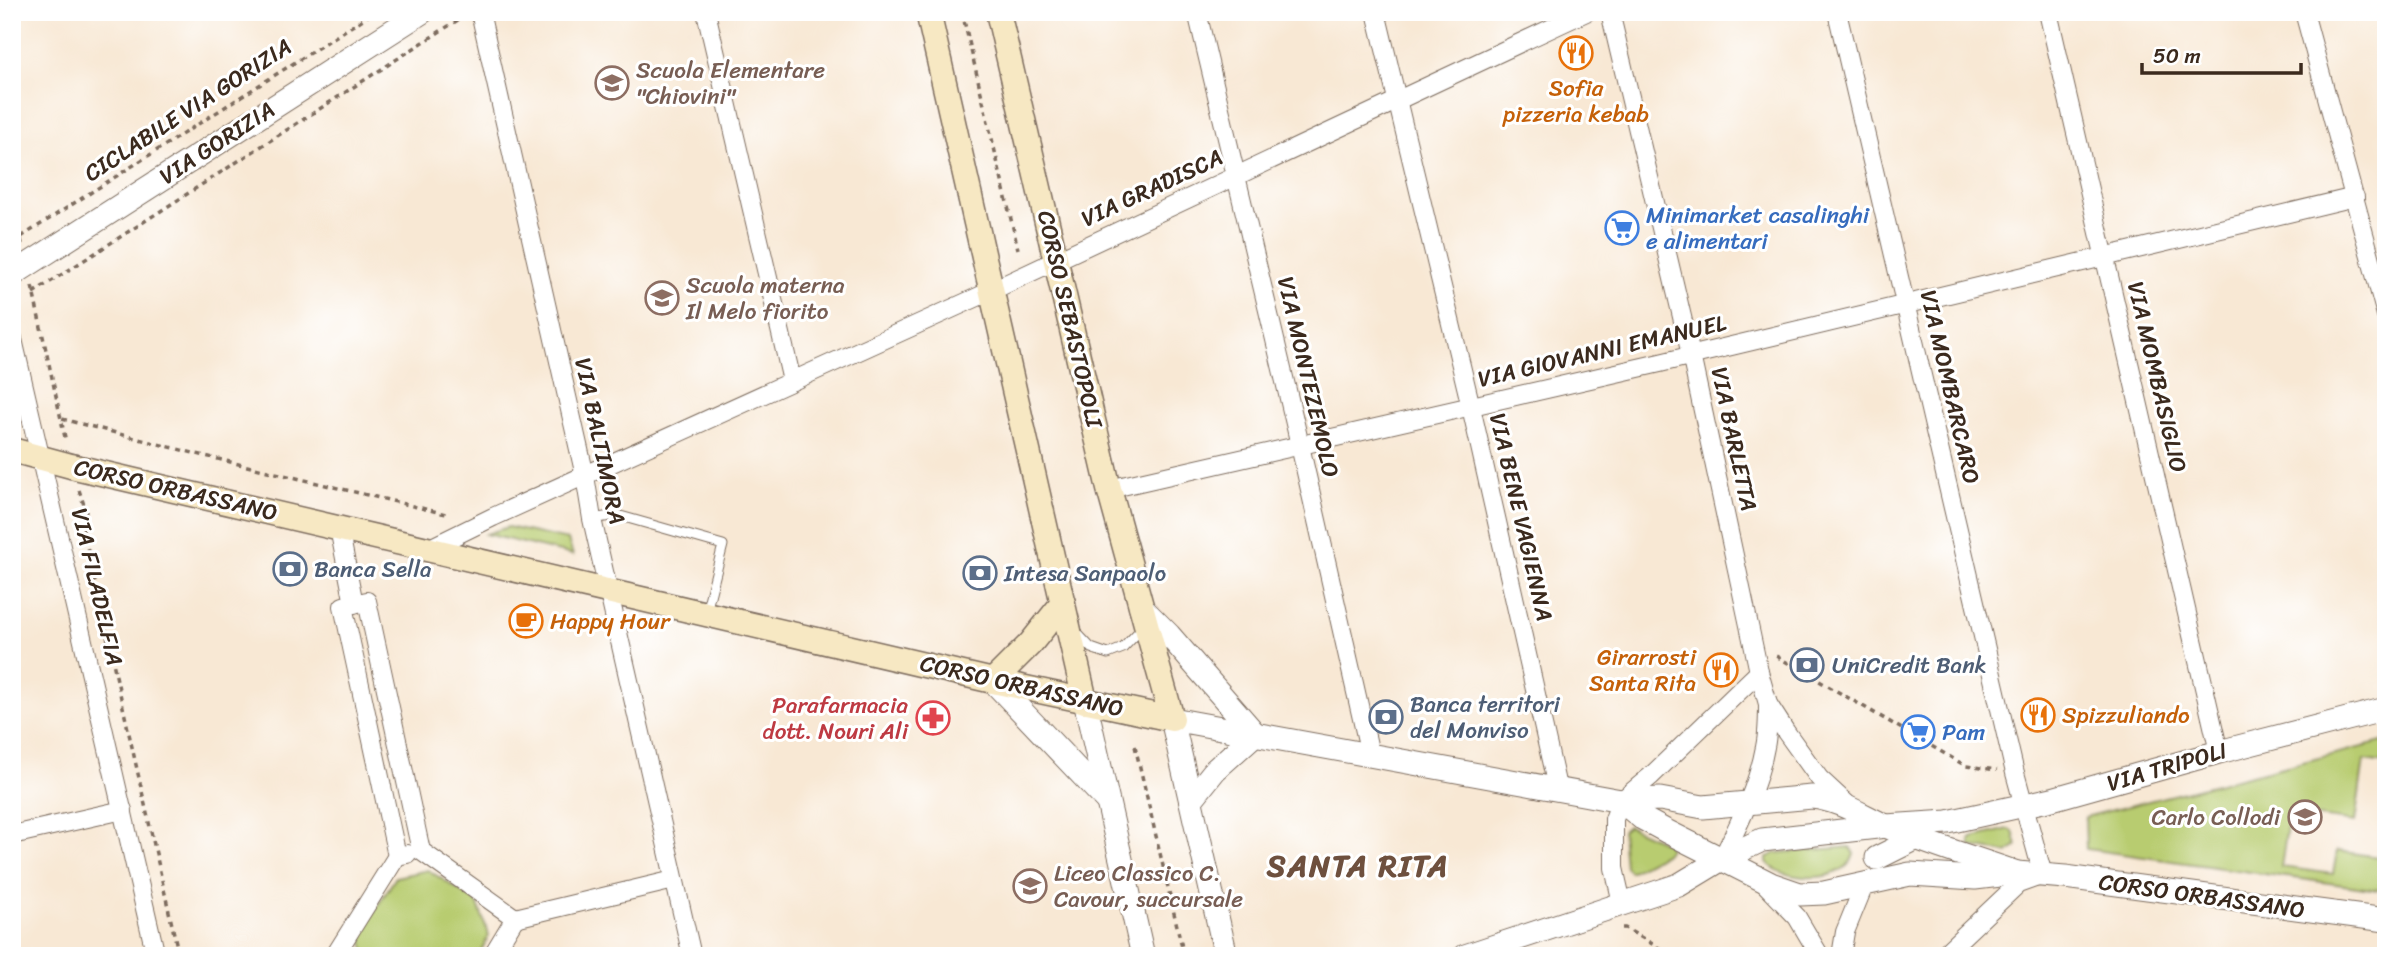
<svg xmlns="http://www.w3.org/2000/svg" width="2398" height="968" viewBox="0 0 2398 968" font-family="Sriracha,sans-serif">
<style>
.green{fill:#b8cc70;stroke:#7a7b47;stroke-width:2}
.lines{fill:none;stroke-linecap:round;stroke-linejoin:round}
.service-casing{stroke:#7d6c5e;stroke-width:11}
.minor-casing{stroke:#7d6c5e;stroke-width:20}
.tertiary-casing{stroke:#7d6c5e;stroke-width:25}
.secondary-casing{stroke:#7d6c5e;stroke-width:27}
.path{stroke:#7d6c5e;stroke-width:3.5;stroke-dasharray:5 5;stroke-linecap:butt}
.service{stroke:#fff;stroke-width:9}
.minor{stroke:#fff;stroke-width:18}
.tertiary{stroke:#fff;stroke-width:23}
.secondary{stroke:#f7e8c3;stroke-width:24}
.labels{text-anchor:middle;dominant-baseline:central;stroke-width:6;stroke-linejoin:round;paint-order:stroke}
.education-label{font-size:23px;fill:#785e54;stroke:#fff;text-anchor:start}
.food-label{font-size:23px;fill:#c56008;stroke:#fff;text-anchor:start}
.street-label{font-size:23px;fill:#3b2a1e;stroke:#fff}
.shop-label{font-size:23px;fill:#366cbe;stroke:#fff;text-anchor:start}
.service-label{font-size:23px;fill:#4e5e75;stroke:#fff;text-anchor:start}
.health-label{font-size:23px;fill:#be3a42;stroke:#fff;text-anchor:end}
.district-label{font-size:30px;font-weight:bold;letter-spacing:2px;fill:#6e503e;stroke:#fff}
</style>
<rect width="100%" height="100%" fill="#fff"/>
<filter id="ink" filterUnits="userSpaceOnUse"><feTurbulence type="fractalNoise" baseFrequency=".0143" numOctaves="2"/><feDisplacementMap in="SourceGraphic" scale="14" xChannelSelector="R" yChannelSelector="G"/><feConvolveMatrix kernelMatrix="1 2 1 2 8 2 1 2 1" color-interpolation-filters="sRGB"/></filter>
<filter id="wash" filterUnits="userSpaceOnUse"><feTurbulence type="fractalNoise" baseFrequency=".00686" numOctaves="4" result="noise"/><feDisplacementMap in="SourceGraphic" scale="28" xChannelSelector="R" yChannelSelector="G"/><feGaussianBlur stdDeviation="1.57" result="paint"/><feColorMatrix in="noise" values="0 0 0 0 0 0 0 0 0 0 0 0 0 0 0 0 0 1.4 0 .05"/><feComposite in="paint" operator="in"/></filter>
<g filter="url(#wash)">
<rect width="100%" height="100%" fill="#f8e8d4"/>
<g class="green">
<path d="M508,527l60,13 5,15 -87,-21z"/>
<path d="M2386,741v22l-22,-3 -9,62 -66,-9 -8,54 52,7 4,-23 49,7v33l-300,-42 -1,-32z"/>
<path d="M1628,826l38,17 3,5 -3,5 -36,19 -5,-5 -3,-36z"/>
<path d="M2009,829l4,2 4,15 -9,7 -37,-6 -1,-7 2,-2z"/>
<path d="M1850,847l4,7c-7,30 -71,29 -87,8v-4l9,-5z"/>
<path d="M428,870l49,32 12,34 -11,20h-112l-5,-24 35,-55z"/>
</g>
</g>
<g filter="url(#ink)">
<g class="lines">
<defs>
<g id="service">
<path d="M592,519l25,-4 106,30 -17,67"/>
<path d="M1076,632l15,16 17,6 15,-6 19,-20"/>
</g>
<g id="minor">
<path d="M480,12l105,464 7,43 100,437"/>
<path d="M706,12l86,369"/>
<path d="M1197,12l99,416 74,326"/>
<path d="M1376,12l95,395 86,380"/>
<path d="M1610,12l81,343 68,317 9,32 18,28 33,46 27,25"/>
<path d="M1837,12l178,761 28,102 -25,9 -76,72"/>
<path d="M2048,12l171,740"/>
<path d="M2304,12l82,303"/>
<path d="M12,335l144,621"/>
<path d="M1109,489l551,-126 695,-166"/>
<path d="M339,528l15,76"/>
<path d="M428,549l65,-32 500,-227 593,-278"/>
<path d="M12,835l111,-25"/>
<path d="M397,856l-54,-250 24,-5 54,250 94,67 -23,38"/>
<path d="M1722,859c17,-35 36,-73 43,-112 3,-14 3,-29 3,-43"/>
<path d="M1766,885l31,32 23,39"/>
<path d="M1622,903l-8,-35v-49l7,-18 30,-25 108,-104"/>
<path d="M515,918l159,-38"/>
<path d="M343,956l-6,-4 60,-96 10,-2"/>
<path d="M1841,956l4,-24 20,-49"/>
</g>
<g id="tertiary">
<path d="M12,275l410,-263"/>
<path d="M1141,607l28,28 86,99"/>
<path d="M993,681l113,119"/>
<path d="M1085,701l58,255"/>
<path d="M1191,800l24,-30 40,-36"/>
<path d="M1621,801l21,17 24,13 105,53 29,10 24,-1 86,-19 65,4 42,-5 48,4 321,43"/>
<path d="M1877,858l46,-23"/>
<path d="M1226,956l-54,-237 449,82 39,-2 43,8 109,-10c29,3 50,19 76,30 42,18 86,31 129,46"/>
<path d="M1465,956l214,-71 43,-26 40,-19 124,-14 62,-4 104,-23 167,-47 167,-43"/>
</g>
<g id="secondary">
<path d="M928,12l157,689"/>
<path d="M12,450l59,16 922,215 179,38 -63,-230 -111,-477"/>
<path d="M993,681l38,-38 32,-40"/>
</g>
</defs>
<use href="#service" class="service-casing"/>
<use href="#minor" class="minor-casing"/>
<use href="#tertiary" class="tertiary-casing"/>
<use href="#secondary" class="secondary-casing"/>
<g class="path">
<path d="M962,12l56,237"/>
<path d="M12,200l10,44"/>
<path d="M21,237l353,-225"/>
<path d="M32,286l34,156"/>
<path d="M33,293l428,-275"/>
<path d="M62,419l131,34 257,62"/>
<path d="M79,490l7,21 -3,18 96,427"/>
<path d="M1776,656l190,110 31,4"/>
<path d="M1135,746l49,210"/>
<path d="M1622,928h3l48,28"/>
</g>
<use href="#service" class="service"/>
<use href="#minor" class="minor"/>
<use href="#tertiary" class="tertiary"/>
<use href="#secondary" class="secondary"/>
</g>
</g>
<defs>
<symbol id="restaurant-ring" viewBox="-11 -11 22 22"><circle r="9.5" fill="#fff" stroke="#e8710a" stroke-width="1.5"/><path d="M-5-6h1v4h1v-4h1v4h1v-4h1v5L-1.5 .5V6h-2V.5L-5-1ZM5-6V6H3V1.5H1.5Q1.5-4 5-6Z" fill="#e8710a"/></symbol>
<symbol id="school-ring" viewBox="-11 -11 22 22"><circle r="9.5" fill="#fff" stroke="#8d6e63" stroke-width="1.5"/><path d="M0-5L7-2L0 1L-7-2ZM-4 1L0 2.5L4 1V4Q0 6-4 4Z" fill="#8d6e63"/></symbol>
<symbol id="supermarket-ring" viewBox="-11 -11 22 22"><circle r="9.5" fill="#fff" stroke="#3f7fe0" stroke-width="1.5"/><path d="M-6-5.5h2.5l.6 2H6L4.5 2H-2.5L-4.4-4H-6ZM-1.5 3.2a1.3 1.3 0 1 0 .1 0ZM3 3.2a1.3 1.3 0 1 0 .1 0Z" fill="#3f7fe0"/></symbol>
<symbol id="bank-ring" viewBox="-11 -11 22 22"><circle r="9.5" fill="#fff" stroke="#5c6f8a" stroke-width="1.5"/><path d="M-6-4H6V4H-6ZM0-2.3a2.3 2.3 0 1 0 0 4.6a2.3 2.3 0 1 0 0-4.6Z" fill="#5c6f8a"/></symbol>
<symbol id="cafe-ring" viewBox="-11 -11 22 22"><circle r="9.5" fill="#fff" stroke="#e8710a" stroke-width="1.5"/><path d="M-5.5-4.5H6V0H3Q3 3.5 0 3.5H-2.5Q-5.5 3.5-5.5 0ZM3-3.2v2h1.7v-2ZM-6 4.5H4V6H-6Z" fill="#e8710a"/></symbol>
<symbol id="pharmacy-ring" viewBox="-11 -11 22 22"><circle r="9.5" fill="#fff" stroke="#e0444e" stroke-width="1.5"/><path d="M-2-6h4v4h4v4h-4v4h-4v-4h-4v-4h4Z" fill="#e0444e"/></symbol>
</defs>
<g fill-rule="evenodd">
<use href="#restaurant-ring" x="1557" y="34" width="38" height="38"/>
<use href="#school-ring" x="593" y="64" width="38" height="38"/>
<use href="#supermarket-ring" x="1603" y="209" width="38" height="38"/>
<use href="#school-ring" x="643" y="279" width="38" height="38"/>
<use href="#bank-ring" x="271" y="550" width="38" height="38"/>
<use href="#bank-ring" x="961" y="554" width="38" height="38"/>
<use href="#cafe-ring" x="507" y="602" width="38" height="38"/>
<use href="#bank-ring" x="1788" y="646" width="38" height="38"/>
<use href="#restaurant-ring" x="1702" y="651" width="38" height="38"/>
<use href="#restaurant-ring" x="2019" y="696" width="38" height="38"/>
<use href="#bank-ring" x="1367" y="698" width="38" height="38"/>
<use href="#pharmacy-ring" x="914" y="699" width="38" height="38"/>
<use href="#supermarket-ring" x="1899" y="713" width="38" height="38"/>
<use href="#school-ring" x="2286" y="798" width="38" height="38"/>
<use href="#school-ring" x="1011" y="867" width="38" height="38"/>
</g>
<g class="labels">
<g class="education-label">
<text x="636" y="70">Scuola Elementare<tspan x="636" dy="26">"Chiovini"</tspan></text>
<text x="686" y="285">Scuola materna<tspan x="686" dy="26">Il Melo fiorito</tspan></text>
<text x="2280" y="817" text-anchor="end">Carlo Collodi</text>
<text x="1054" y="873">Liceo Classico C.<tspan x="1054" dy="26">Cavour, succursale</tspan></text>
</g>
<g class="food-label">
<text x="1576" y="88" text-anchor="middle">Sofia<tspan x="1576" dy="26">pizzeria kebab</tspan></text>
<text x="550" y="621">Happy Hour</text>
<text x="1696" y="657" text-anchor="end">Girarrosti<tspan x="1696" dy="26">Santa Rita</tspan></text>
<text x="2062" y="715">Spizzuliando</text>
</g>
<g class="street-label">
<text transform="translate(188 110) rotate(-33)">CICLABILE VIA GORIZIA</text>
<text transform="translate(217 143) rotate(-33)">VIA GORIZIA</text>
<text transform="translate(1152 188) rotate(-25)">VIA GRADISCA</text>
<text transform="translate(1070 319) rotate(77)">CORSO SEBASTOPOLI</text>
<text transform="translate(1602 351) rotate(-13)">VIA GIOVANNI EMANUEL</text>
<text transform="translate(1308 377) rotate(77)">VIA MONTEZEMOLO</text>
<text transform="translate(2157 377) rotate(77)">VIA MOMBASIGLIO</text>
<text transform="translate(1950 387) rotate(77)">VIA MOMBARCARO</text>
<text transform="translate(1734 439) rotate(78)">VIA BARLETTA</text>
<text transform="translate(600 441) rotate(78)">VIA BALTIMORA</text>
<text transform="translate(176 490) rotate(13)">CORSO ORBASSANO</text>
<text transform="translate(1521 517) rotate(77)">VIA BENE VAGIENNA</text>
<text transform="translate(97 587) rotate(77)">VIA FILADELFIA</text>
<text transform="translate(1022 686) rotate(13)">CORSO ORBASSANO</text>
<text transform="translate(2167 767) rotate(-16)">VIA TRIPOLI</text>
<text transform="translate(2202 896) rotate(8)">CORSO ORBASSANO</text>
</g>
<g class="shop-label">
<text x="1646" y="215">Minimarket casalinghi<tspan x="1646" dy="26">e alimentari</tspan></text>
<text x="1942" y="732">Pam</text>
</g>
<g class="service-label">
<text x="314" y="569">Banca Sella</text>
<text x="1004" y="573">Intesa Sanpaolo</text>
<text x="1832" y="665">UniCredit Bank</text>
<text x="1410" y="704">Banca territori<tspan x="1410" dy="26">del Monviso</tspan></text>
</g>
<g class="health-label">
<text x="908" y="705">Parafarmacia<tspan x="908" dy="26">dott. Nouri Ali</tspan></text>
</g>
<g class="district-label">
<text x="1358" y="866">SANTA RITA</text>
</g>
</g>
<rect width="2398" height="968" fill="none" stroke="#fff" stroke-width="42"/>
<path d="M2142 63v10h159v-10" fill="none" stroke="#3b2a1e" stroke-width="3.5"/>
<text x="2153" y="63" font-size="21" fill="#3b2a1e" stroke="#ffffff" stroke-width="5" paint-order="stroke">50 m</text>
</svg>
